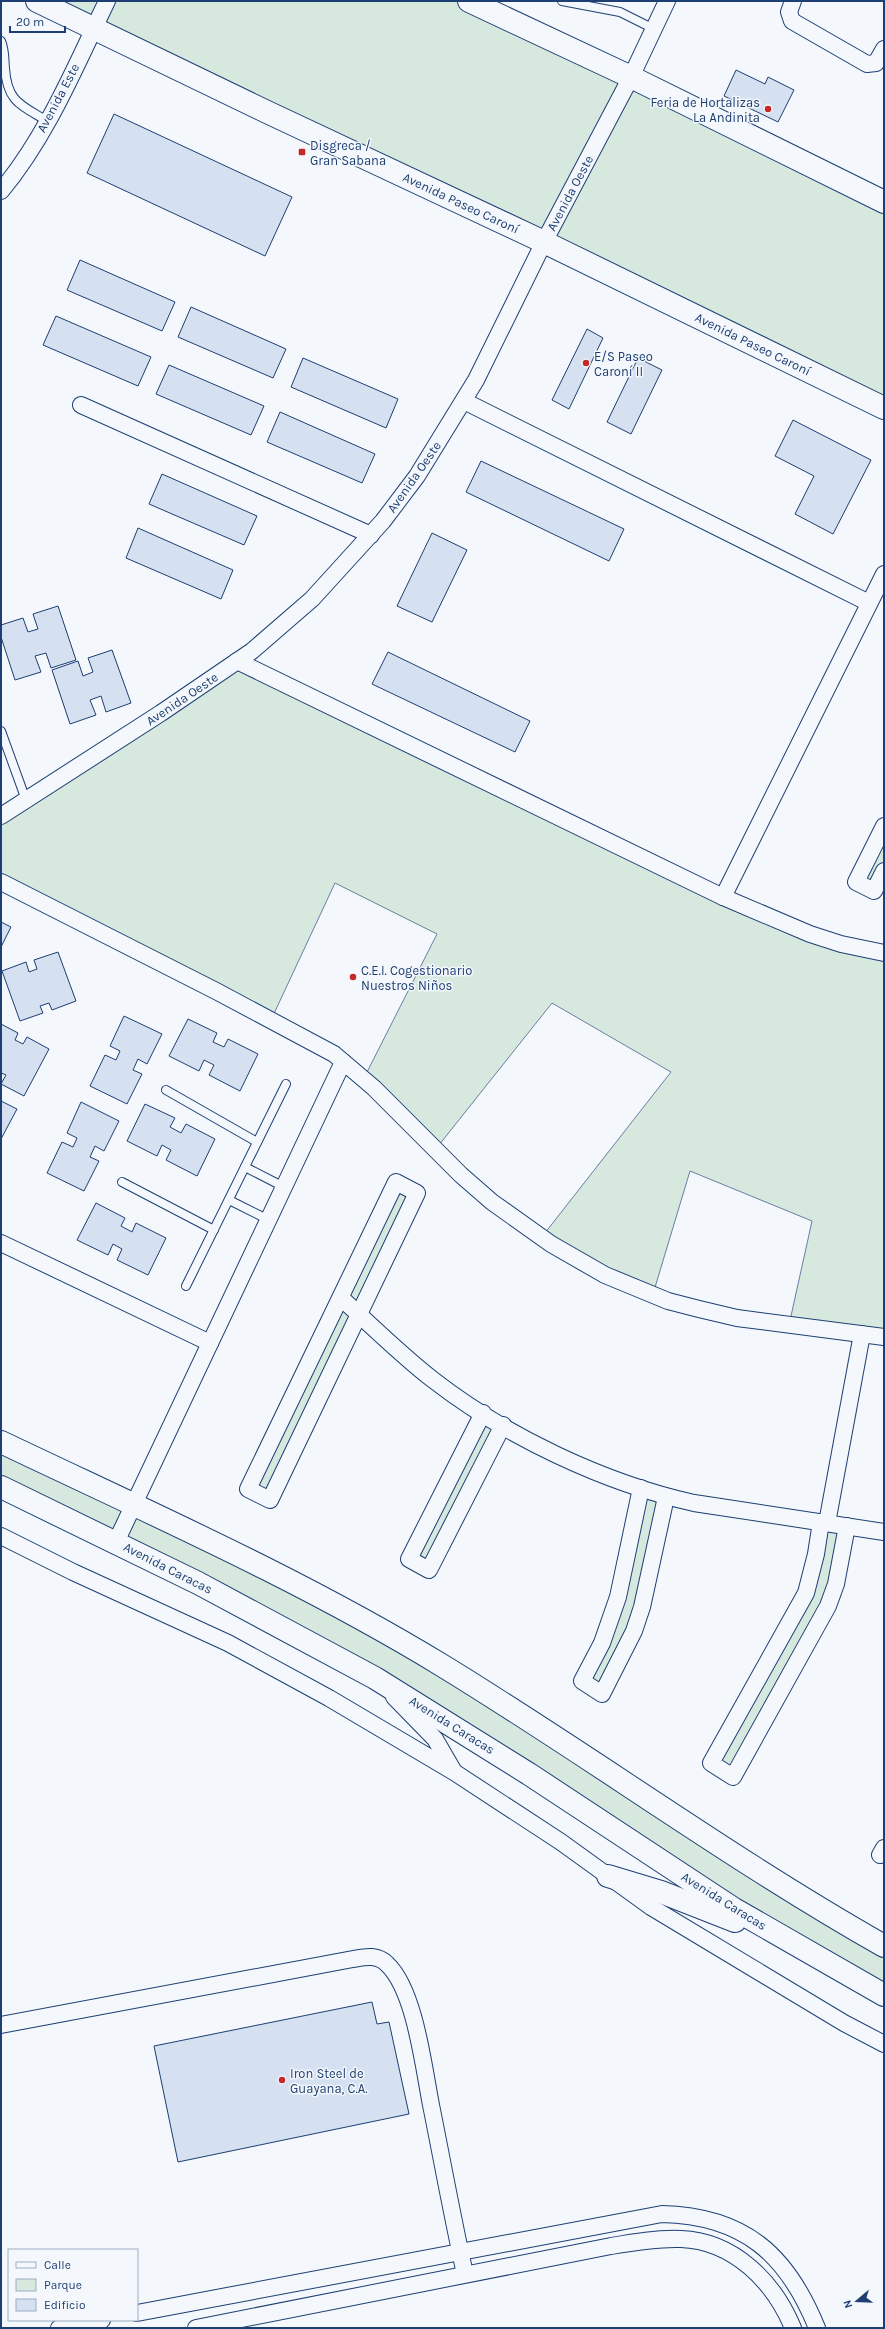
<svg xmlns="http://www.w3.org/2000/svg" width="885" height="2329" viewBox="0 0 885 2329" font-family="Karla,sans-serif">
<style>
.green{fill:#d7e8df;stroke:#687fa3}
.building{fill:#d5e0f0;stroke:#1d3f73}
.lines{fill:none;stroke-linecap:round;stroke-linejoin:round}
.lane-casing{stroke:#1d3f73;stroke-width:10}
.street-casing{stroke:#1d3f73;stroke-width:18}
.secondary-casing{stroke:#1d3f73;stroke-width:24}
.lane{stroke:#f4f7fb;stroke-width:8}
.street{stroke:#f4f7fb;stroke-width:16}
.secondary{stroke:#f4f7fb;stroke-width:22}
.poi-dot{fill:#c62828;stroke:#f4f7fb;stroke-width:1.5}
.labels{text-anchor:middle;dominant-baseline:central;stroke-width:3;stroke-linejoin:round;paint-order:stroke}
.street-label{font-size:13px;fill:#1d3f73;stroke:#f4f7fb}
.poi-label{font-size:13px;fill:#1d3f73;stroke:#f4f7fb;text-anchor:start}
</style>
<rect width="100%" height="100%" fill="#f4f7fb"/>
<g class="green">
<path d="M37,1h432l415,201v206z"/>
<path d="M237,661l486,236 161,56v384l-95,-12 23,-104 -122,-50 -37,123 -112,-56 130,-166 -119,-69 -117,147 -71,-72 73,-144 -102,-51 -64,137 -270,-138v-66z"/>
<path d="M884,826v45l-10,20 -18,-9z"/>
<path d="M396,1182l21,11 -147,307 -22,-11z"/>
<path d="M483,1413l20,12 -74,145 -20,-11z"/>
<path d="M1,1442l341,167 542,337v49l-393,-246 -490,-262z"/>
<path d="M641,1488l25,9 -24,110 -40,87 -20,-13 20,-38z"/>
<path d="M821,1522l26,4 -11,58 -103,193 -22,-14 75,-133z"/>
</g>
<g class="building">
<path d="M736,70l29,14 3,-7 26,13 -16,32 -54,-26z"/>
<path d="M114,114l178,83 -27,59 -178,-83z"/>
<path d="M80,260l95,42 -13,29 -95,-41z"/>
<path d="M191,307l95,42 -13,29 -95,-41z"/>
<path d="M56,316l95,41 -13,29 -95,-41z"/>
<path d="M587,329l16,9 -34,71 -17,-9z"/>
<path d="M303,358l95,41 -12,29 -95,-41z"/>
<path d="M638,358l24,12 -31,64 -24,-12z"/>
<path d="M169,365l95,41 -13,29 -95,-41z"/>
<path d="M280,412l95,42 -13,29 -95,-41z"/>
<path d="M793,420l78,40 -38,74 -38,-20 19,-38 -39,-20z"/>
<path d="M481,461l143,68 -15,32 -143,-69z"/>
<path d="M162,474l95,42 -13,29 -95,-41z"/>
<path d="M138,528l95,42 -12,29 -95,-41z"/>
<path d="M432,533l35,17 -35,72 -35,-16z"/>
<path d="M58,606l18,54 -25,8 -5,-15 -11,3 6,16 -26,8 -14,-43v-12l22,-7 5,14 10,-3 -5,-15z"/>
<path d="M112,650l19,53 -25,9 -5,-16 -11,4 6,15 -26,9 -18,-54 26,-9 5,15 10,-4 -5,-14z"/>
<path d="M388,652l142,69 -15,31 -143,-68z"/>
<path d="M1,922l10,5 -10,20z"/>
<path d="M58,952l18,49 -24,9 -3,-7 -9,3 3,7 -23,8 -18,-50 24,-9 3,10 8,-3 -3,-9z"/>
<path d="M124,1016l38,18 -15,30 -9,-5 -5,11 9,4 -15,30 -37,-18 15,-31 11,5 4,-9 -10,-5z"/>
<path d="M188,1019l29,14 -4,9 11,5 4,-8 30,15 -18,37 -31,-16 5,-10 -10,-5 -5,11 -30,-15z"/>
<path d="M1,1024l17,9 -3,7 8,4 4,-7 22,12 -25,47 -23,-12 5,-9 -5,-2z"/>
<path d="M1,1101l16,8 -16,30z"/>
<path d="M81,1102l38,19 -15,30 -9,-5 -5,11 9,4 -15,30 -37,-18 15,-31 11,5 4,-9 -10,-5z"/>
<path d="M145,1104l30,14 -5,9 11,6 5,-9 29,15 -18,37 -31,-16 5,-10 -9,-5 -5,11 -30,-15z"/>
<path d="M96,1203l29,15 -4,8 11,6 4,-9 30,15 -18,37 -31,-15 5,-11 -9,-5 -5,11 -31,-15z"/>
<path d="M372,2002l5,22 12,-2 20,92 -231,48 -24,-116z"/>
</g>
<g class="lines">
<defs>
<g id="lane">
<path d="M562,1l58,11 34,17"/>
<path d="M1,41c4,9 3,18 4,27 2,34 16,37 42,53"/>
<path d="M1,731l25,69"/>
<path d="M166,1090l91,52"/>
<path d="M245,1167l39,20"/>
<path d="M122,1182l92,48"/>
<path d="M229,1200l40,20"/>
<path d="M186,1286l100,-202"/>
</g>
<g id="street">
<path d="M793,1l-4,11 3,9 75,43 9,-1 8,-14"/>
<path d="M1,191c46,-55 75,-126 106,-190"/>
<path d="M464,401l405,202"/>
<path d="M81,405l290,130"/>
<path d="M237,661l486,236 87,37 31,10 43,9"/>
<path d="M1,816l160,-103 91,-62 60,-52 71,-78 34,-45 59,-96 68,-138 87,-165 36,-76"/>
<path d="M884,826l-28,56 18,9 10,-20"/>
<path d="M1,882l215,109 118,63 40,34 87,87 31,27 59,42 54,31 63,26 31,8 38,9 147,19"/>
<path d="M723,897l161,-323"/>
<path d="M396,1182l21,11 -147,307 -22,-11z"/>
<path d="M1,1243l209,100"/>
<path d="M341,1298c30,27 59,56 91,81 73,57 172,104 262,124l190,29"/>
<path d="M483,1413l-74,146 20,11 74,-145"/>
<path d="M641,1488l-23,109 -16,46 -20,38 20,13 32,-63 8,-24 24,-110"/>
<path d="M821,1522l-5,32 -10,39 -95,170 22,14 95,-171 8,-22 11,-58"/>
<path d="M827,1523l35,-189"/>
<path d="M1,1536l72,36 155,71 101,55 125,74 107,70 90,65 193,116 40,21"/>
<path d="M116,1542l227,-480"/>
<path d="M394,1697l41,42 18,31"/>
<path d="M880,1855l4,-7"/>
<path d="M1,2025l352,-66c12,-2 24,-5 34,5 29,27 37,108 45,146 11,55 21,110 33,164"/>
<path d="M137,2313l525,-99c82,2 125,40 155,114"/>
<path d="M59,2328l43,-8"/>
<path d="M196,2328l415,-82c23,-4 47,-8 70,-7 53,2 93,43 112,89"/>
</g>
<g id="secondary">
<path d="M37,1l230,111 277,130 340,166"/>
<path d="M469,1l162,76 253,125"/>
<path d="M1,1442c149,71 301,138 442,224 149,91 289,194 441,280"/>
<path d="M1,1487l197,96 177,95 154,96 205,135 150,86"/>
<path d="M608,1876l53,16 74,29"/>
</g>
</defs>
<use href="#lane" class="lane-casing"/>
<use href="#street" class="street-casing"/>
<use href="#secondary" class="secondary-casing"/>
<use href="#lane" class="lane"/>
<use href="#street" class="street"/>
<use href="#secondary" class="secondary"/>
</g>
<g class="poi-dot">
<circle cx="768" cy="109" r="4"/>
<rect x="298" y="148" width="8" height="8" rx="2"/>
<circle cx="586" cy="363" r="4"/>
<circle cx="353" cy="977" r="4"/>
<circle cx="282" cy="2080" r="4"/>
</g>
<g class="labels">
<g class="street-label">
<text transform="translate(58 98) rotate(-62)">Avenida Este</text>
<text transform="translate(570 193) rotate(-62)">Avenida Oeste</text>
<text transform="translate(461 203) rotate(25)">Avenida Paseo Caroní</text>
<text transform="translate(753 344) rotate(26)">Avenida Paseo Caroní</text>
<text transform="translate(414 477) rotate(-55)">Avenida Oeste</text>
<text transform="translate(182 699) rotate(-34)">Avenida Oeste</text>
<text transform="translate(168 1568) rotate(27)">Avenida Caracas</text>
<text transform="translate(452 1725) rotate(32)">Avenida Caracas</text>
<text transform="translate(724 1901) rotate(32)">Avenida Caracas</text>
</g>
<g class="poi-label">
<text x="760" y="102" text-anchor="end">Feria de Hortalizas<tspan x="760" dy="15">La Andinita</tspan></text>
<text x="310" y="145">Disgreca /<tspan x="310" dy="15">Gran Sabana</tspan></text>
<text x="594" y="356">E/S Paseo<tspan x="594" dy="15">Caroní II</tspan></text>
<text x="361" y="970">C.E.I. Cogestionario<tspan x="361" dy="15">Nuestros Niños</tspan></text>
<text x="290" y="2073">Iron Steel de<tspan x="290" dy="15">Guayana, C.A.</tspan></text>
</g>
</g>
<rect width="885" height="2329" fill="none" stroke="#1d3f73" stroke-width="4"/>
<rect x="8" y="2249" width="130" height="72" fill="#f4f7fb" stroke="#9eadc5"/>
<rect x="16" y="2262" width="20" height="6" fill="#f4f7fb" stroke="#9eadc5"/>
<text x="44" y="2269" font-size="12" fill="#1d3f73">Calle</text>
<rect x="16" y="2279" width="20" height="12" fill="#d7e8df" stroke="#9eadc5"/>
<text x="44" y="2289" font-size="12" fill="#1d3f73">Parque</text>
<rect x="16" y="2299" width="20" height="12" fill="#d5e0f0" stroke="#9eadc5"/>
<text x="44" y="2309" font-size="12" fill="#1d3f73">Edificio</text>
<g transform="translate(857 2301) rotate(251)" stroke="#f4f7fb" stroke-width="3" paint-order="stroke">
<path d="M0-3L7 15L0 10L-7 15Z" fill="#1d3f73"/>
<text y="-6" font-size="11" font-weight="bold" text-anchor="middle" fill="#1d3f73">N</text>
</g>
<path d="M10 26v6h55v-6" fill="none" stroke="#1d3f73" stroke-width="2"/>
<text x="16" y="26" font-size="12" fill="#1d3f73" stroke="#f4f7fb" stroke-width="3" paint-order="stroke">20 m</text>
</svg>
